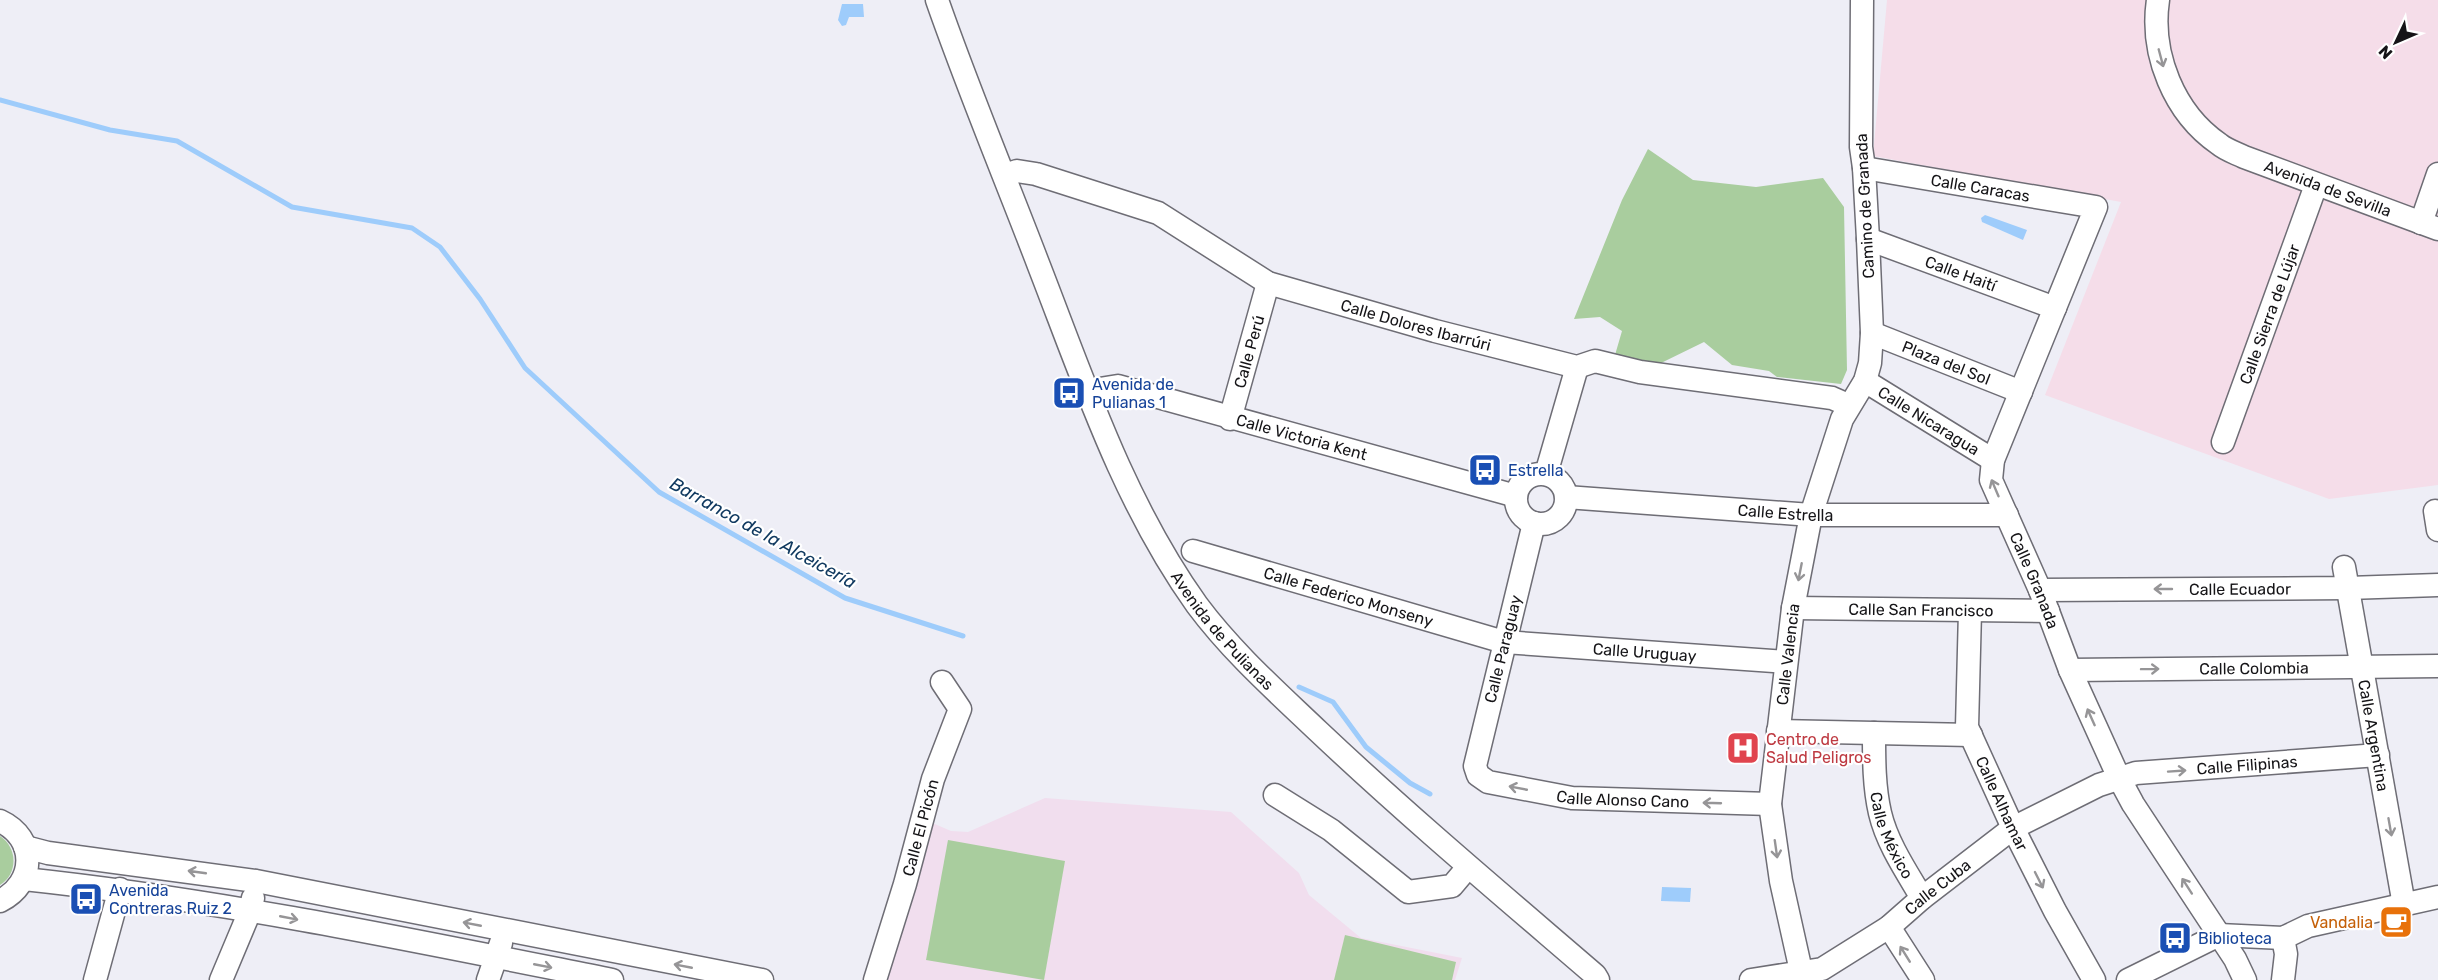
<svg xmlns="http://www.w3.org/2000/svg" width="2438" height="980" viewBox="0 0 2438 980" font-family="Rubik,sans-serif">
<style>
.industrial{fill:#f5dde9}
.education{fill:#f1deee}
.green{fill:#a9cd9e}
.water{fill:#9eccfb}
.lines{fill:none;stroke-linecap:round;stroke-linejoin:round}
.stream{stroke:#9eccfb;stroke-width:5}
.minor-casing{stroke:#6e6d75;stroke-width:25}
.minor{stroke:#fff;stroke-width:22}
.oneway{stroke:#969597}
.labels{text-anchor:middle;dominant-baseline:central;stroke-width:4.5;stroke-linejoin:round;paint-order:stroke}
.street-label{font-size:16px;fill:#151417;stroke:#fff}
.transit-label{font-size:16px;fill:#164399;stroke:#fff;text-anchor:start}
.health-label{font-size:16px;fill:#be3a42;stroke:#fff;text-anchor:start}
.food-label{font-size:16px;fill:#c56008;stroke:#fff;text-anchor:end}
.water-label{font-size:18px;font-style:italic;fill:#113a60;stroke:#fff}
</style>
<rect width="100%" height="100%" fill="#eeeef6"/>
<path class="industrial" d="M1887,0h551v485l-109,14 -284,-104 76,-193 -248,-46z"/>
<path class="education" d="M1045,798l186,14 68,61 10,22 52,43 101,20 -7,22h-571l44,-159 23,10 17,1z"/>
<g class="green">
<path d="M1648,149l45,31 63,7 67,-9 21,29 3,163 -6,14 -64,-7 -8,-6 -37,-6 -28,-23 -45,22 -44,-9 7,-24 -22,-14 -26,2 48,-119z"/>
<path d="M0,836c18,12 18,38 0,49z"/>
<path d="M948,840l117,21 -21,119 -118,-20z"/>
<path d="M1345,935l111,27 -4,18h-118z"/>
</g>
<g class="water">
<path d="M842,4h21l1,13h-15l-3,8 -4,1 -4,-6z"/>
<path d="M1985,215l42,15 -4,10 -41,-18 -1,-4z"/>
<path d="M1662,887l29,1 -1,14 -29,-1z"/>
</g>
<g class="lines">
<g class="stream">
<path d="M0,100l110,30 67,11 115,66 120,21 28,19 40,52 45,69 134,124 186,106 118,38"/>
<path d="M1299,687l34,15 33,45 44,36 20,11"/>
</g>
<defs>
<g id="minor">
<path id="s1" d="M937,0c31,89 68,177 102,266 45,116 85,237 158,339 35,47 79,86 121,126 90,85 184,164 277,244l3,5"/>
<path id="s2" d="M2158,0c-8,54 16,113 61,144 7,6 17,9 25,13l194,72"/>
<path id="s3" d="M1864,168l232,39 -103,253 -2,20 49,110 30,80 49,108 14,26 102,155 10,21"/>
<path id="s4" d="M1005,175l12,-4 19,3 122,39 110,70 167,48 142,36 18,-6 45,11 192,26 16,7"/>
<path d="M2421,223l17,-49"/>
<path id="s5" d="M1868,239l187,69"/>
<path id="s6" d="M1872,333l149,59"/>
<path id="s7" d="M1865,381l128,79"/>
<path id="s8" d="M1087,391l31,-5 398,110"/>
<path id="s9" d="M1230,419l38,-136"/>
<path id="s10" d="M2223,442l93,-257"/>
<circle cx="1541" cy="499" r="25"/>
<path d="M1546,474l31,-107"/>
<path id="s11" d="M1566,497l245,18h196"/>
<path d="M2435,511l3,19"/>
<path id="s12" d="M1534,523l-59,243 3,9 10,7 84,16 198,6"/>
<path id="s13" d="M1193,551l311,91 282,20"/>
<path id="s14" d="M2344,567l60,338"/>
<path id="s15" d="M2040,590l308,-2 90,-3"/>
<path id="s16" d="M1793,608l255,3"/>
<path id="s17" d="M1970,611l-3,116 46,101 42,83 39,69"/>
<path id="s18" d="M2070,670l368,-4"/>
<path d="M1778,731l193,4"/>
<path id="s19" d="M1874,733c0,27 0,54 6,80 7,30 26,58 42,85"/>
<path d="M1275,795l56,35 77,62 44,-6 16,-19"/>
<path d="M0,821c37,17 36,62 0,80"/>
<path d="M25,847l23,6 208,28 506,99"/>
<path d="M24,879c198,21 393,62 588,101"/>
<path d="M1889,927l34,53"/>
<path d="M95,980l25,-91"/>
<path d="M221,980l29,-69 3,-13"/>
<path d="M488,980l13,-37"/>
<path id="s20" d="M875,980l30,-96 28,-105 27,-70 -18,-27"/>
<path id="s21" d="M1751,980l71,-11 67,-42 33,-29 91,-70 86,-43 37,-12 242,-18"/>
<path id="s22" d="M1803,980l-22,-99 -11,-77 23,-196 18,-93 31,-96 23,-38 5,-18 2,-30 -4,-94 -4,-71 -3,-21 1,-147"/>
<path d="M2128,980l91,-45 64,3 25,-12 130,-29"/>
<path d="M2283,980l3,-26 -3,-16"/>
</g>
</defs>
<use href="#minor" class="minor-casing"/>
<use href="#minor" class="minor"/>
</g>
<defs><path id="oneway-shaft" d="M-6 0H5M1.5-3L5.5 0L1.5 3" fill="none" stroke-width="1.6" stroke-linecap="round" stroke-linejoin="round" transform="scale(1.5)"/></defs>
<g class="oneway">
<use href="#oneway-shaft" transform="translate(2161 58) rotate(75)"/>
<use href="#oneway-shaft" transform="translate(1995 488) rotate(-113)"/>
<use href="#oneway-shaft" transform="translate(1800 572) rotate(101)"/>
<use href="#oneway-shaft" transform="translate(2163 589) rotate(180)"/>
<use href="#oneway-shaft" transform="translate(2150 669) rotate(-1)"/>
<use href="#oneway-shaft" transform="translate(2091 717) rotate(-114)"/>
<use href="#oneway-shaft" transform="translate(2177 771) rotate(-4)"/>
<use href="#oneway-shaft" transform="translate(1518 788) rotate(-169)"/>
<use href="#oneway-shaft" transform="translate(1712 803) rotate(-178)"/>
<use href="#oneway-shaft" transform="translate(2390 827) rotate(80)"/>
<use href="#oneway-shaft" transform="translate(1776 849) rotate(82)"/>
<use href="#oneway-shaft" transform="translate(197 872) rotate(-172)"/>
<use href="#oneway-shaft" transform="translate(2039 880) rotate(63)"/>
<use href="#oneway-shaft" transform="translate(2187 886) rotate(-123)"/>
<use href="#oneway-shaft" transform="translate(289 918) rotate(11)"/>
<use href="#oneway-shaft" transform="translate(472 924) rotate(-169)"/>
<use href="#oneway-shaft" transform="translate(1905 954) rotate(-122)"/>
<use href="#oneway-shaft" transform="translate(543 966) rotate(11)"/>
<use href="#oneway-shaft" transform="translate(683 966) rotate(-169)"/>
</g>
<defs>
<symbol id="bus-square" viewBox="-11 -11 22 22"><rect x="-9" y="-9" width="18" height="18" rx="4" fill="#1a4fb4" stroke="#fff"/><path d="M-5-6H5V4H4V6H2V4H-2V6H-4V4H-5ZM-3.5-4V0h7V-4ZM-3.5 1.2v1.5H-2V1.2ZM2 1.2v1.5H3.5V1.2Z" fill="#fff"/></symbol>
<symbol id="hospital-square" viewBox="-11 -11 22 22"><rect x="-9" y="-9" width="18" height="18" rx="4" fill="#e0444e" stroke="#fff"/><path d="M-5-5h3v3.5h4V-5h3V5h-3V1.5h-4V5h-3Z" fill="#fff"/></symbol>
<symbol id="cafe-square" viewBox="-11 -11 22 22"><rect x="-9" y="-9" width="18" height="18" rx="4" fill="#e8710a" stroke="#fff"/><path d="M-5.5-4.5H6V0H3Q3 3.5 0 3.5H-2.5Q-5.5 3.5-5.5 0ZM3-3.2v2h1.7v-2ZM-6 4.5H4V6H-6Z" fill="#fff"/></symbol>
</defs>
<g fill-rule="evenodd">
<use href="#bus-square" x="1050" y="374" width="38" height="38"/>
<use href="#bus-square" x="1466" y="451" width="38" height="38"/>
<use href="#hospital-square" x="1724" y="729" width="38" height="38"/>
<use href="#bus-square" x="67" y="880" width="38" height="38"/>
<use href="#cafe-square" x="2377" y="903" width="38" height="38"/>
<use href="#bus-square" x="2156" y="919" width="38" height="38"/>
</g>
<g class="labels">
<g class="street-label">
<text stroke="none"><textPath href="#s3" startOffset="118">Calle Caracas</textPath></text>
<text stroke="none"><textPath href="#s2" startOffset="282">Avenida de Sevilla</textPath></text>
<text transform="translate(1865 206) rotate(-93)">Camino de Granada</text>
<text stroke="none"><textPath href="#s5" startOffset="99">Calle Haití</textPath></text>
<text stroke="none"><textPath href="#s10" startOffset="136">Calle Sierra de Lújar</textPath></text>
<text stroke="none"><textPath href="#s4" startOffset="444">Calle Dolores Ibarrúri</textPath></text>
<text stroke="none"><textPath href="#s9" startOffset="70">Calle Perú</textPath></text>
<text stroke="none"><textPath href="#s6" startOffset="80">Plaza del Sol</textPath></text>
<text stroke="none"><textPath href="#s7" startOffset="75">Calle Nicaragua</textPath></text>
<text stroke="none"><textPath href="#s8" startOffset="222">Calle Victoria Kent</textPath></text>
<text stroke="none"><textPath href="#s11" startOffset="220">Calle Estrella</textPath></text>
<text stroke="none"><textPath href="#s3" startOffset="638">Calle Granada</textPath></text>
<text stroke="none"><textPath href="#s15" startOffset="200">Calle Ecuador</textPath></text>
<text stroke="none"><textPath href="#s13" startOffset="162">Calle Federico Monseny</textPath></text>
<text stroke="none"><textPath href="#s16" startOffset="128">Calle San Francisco</textPath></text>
<text stroke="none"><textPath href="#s1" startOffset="696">Avenida de Pulianas</textPath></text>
<text transform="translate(1503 649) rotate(-76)">Calle Paraguay</text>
<text stroke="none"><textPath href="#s13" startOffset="465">Calle Uruguay</textPath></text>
<text stroke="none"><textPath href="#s22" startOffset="330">Calle Valencia</textPath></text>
<text stroke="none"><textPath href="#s18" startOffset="184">Calle Colombia</textPath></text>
<text stroke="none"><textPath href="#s14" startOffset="171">Calle Argentina</textPath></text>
<text stroke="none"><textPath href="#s21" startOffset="556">Calle Filipinas</textPath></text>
<text stroke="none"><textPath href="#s12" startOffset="408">Calle Alonso Cano</textPath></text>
<text stroke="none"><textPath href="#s17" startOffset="200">Calle Alhamar</textPath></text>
<text stroke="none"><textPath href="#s20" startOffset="159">Calle El Picón</textPath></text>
<text stroke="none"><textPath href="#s19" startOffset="105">Calle México</textPath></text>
<text stroke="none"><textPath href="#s21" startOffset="214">Calle Cuba</textPath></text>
</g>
<g class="transit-label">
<text x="1092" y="384">Avenida de<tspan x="1092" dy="18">Pulianas 1</tspan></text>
<text x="1508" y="470">Estrella</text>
<text x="109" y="890">Avenida<tspan x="109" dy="18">Contreras Ruiz 2</tspan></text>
<text x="2198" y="938">Biblioteca</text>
</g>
<g class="health-label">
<text x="1766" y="739">Centro de<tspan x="1766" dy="18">Salud Peligros</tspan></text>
</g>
<g class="food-label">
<text x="2373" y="922">Vandalia</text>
</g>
<g class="water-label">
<text transform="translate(763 533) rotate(29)">Barranco de la Alceicería</text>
</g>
</g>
<g transform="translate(2396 42) rotate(226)" stroke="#ffffff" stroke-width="4.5" paint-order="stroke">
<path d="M0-4.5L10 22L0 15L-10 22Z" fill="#151417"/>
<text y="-9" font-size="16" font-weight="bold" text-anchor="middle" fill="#151417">N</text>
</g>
</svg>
